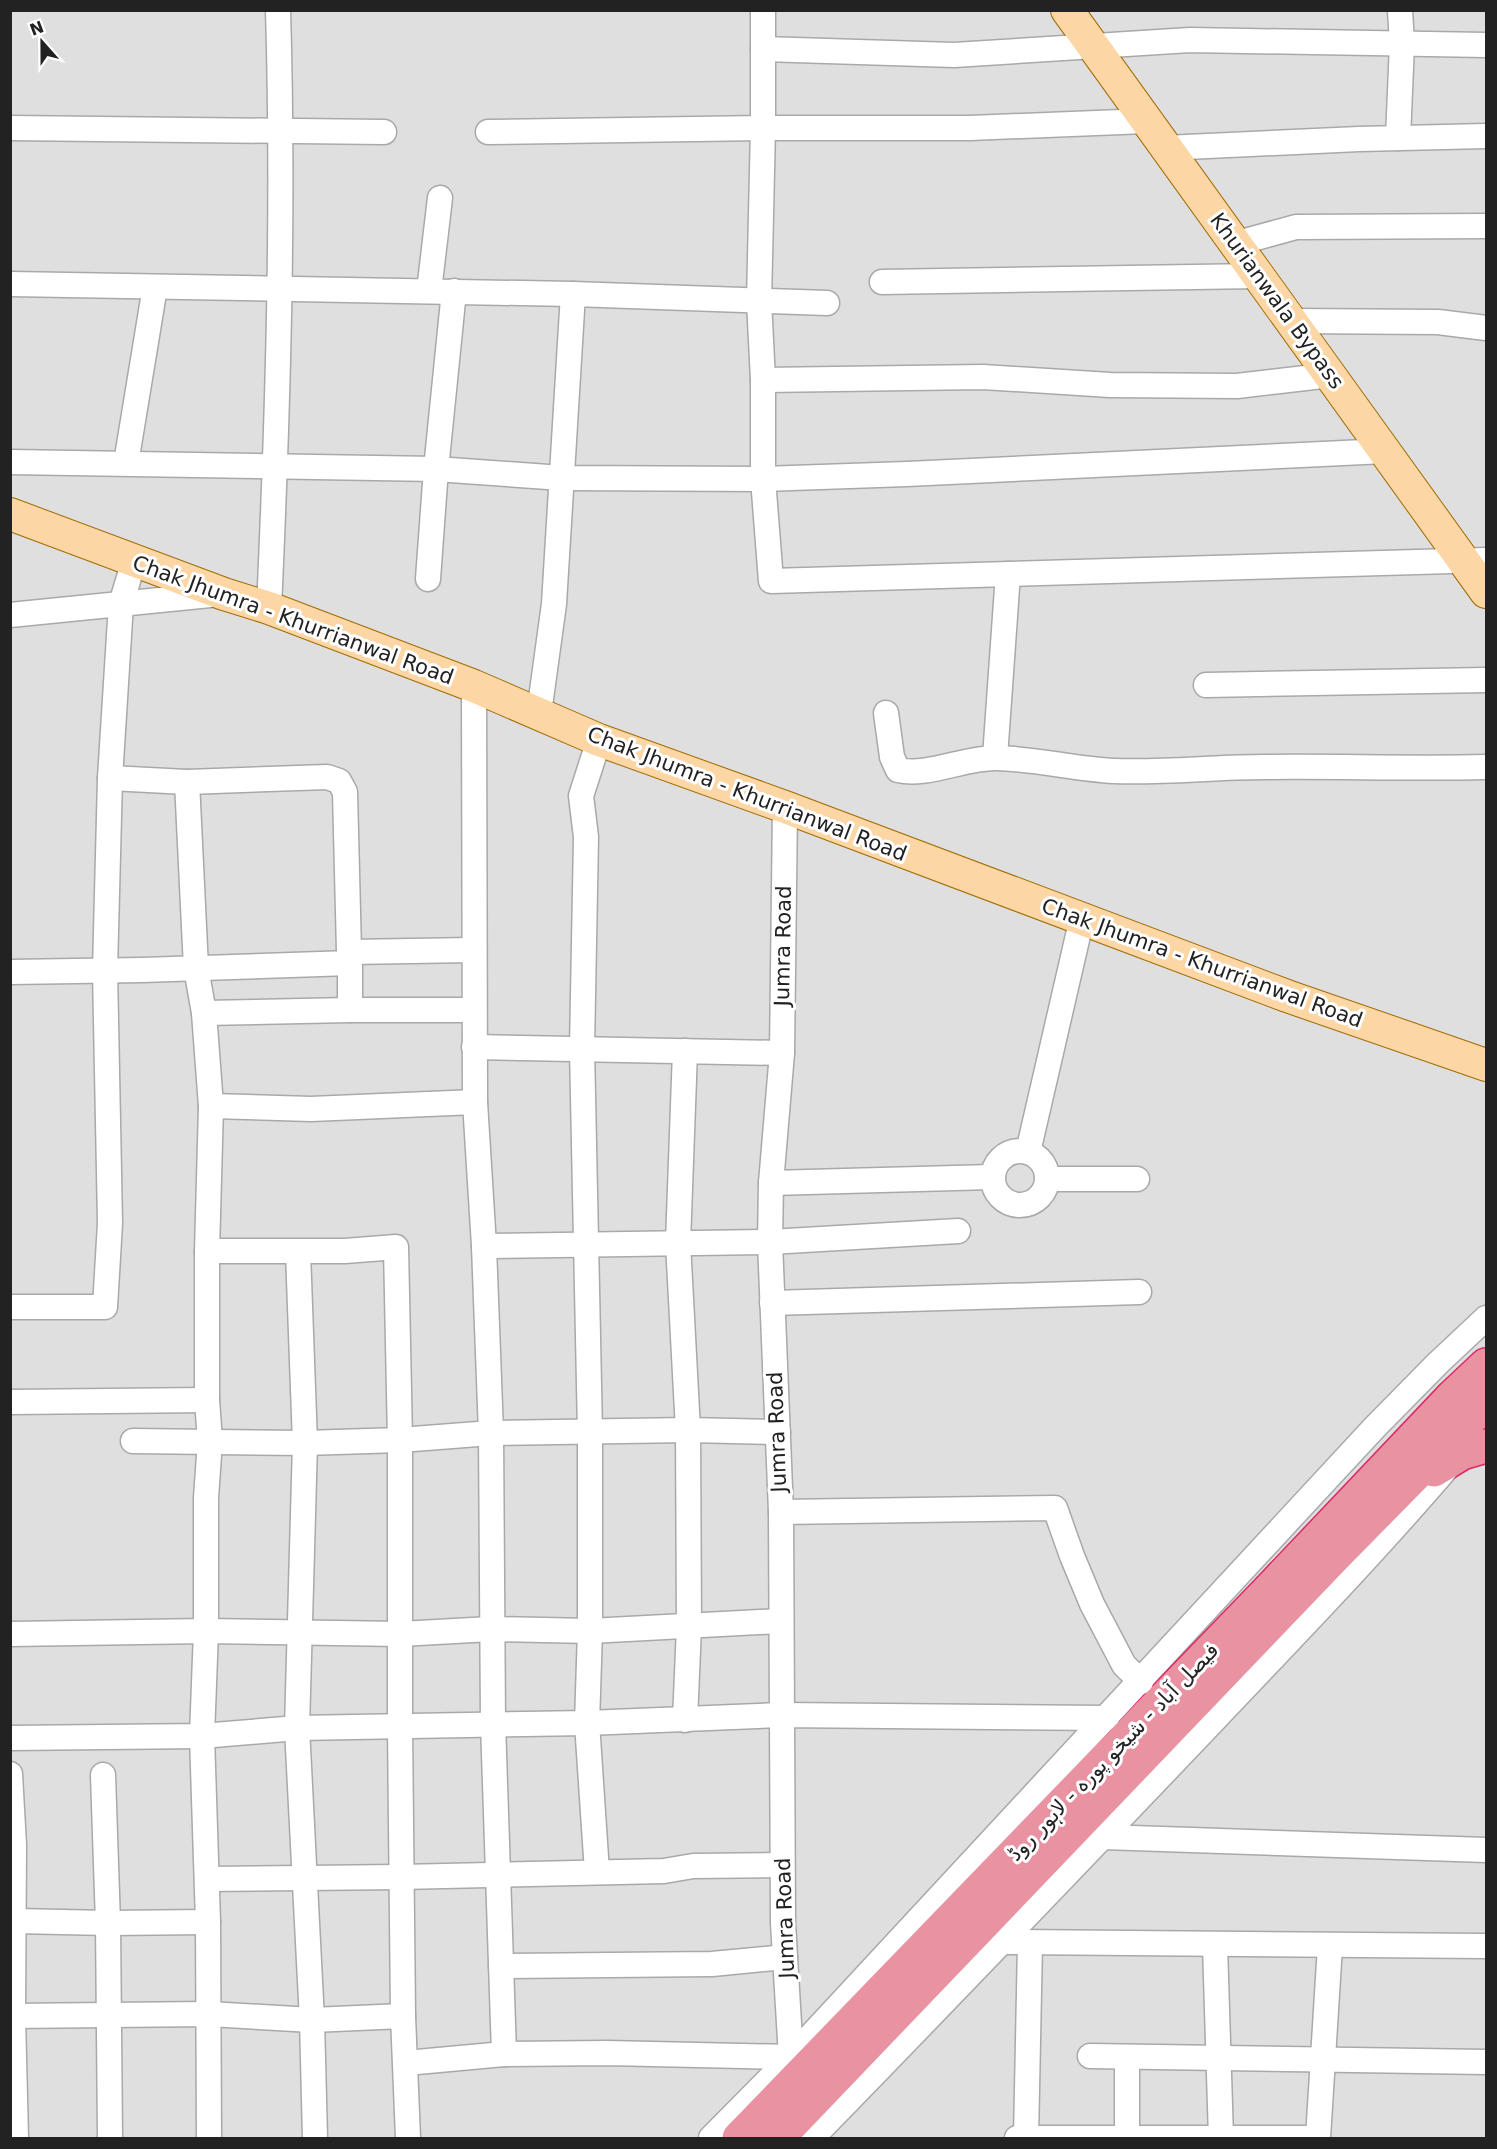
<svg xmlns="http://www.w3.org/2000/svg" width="1497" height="2149" viewBox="0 0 1497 2149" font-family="'DejaVu Sans',Vazirmatn,sans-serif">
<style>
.residential{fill:#e0dfdf}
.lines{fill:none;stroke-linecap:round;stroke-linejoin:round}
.minor-casing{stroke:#a9a9a9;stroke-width:27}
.major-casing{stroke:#a06b00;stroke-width:34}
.highway-casing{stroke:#dc2a67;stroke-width:36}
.minor{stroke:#fff;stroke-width:24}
.major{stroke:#fcd6a4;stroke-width:32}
.highway{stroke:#e892a2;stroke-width:33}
.labels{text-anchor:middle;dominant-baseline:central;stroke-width:6;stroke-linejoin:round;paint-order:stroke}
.street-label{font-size:21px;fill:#222;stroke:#fff}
</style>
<rect width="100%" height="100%" fill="#f2efe9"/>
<rect class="residential" x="11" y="11" width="1475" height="2127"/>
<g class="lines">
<defs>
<g id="minor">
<path d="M763,10v118l-4,173 4,79v99l8,102 715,-21"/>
<path d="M763,49l191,6 236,-15 296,5"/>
<path d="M10,128l374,4"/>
<path d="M488,132l275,-4h207l176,-7"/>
<path d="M1398,138l4,-94 -2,-34"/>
<path d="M1165,148l194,-9 127,-3"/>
<path d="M1234,244l62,-17 189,-1"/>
<path d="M882,282l376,-6"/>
<path d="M10,284l563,10 254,9"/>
<path d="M429,291l11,-93"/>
<path d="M1291,321l147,1 48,6"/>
<path d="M763,380l220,-3 127,8 127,1 94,-11"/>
<path d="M10,462l426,7 126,9 201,1 144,-5 478,-23"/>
<path d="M126,463l29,-176"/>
<path d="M428,579l8,-110 18,-178"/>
<path d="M269,608c9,-199 15,-398 9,-598"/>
<path d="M10,615l210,-21"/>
<path d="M1206,685l280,-5"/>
<path d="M474,686l1,416 9,144 7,187 2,290 11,331"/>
<path d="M539,713l15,-109 19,-310"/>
<path d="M886,713l6,44 6,13c29,7 68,-13 99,-12 39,1 78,11 117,13 50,2 100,-4 150,-4 74,-1 148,2 222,0"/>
<path d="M995,757l13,-183"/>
<path d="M110,778l77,4 140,-5 12,4 6,11 4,160"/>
<path d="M187,782l9,186 8,45 7,93 -4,145v149l3,41 -4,57v133l-4,105 6,186 1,216"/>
<path d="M350,963v47h124"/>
<path d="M10,972l132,-2 208,-7 -1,-11 124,-2"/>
<path d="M204,1013l146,-3"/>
<path d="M474,1047l308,6"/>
<path d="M685,1051l-7,192 10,187 1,197 -4,93"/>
<path d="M211,1106l100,3 164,-7"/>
<circle cx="1020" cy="1178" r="27"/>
<path d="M1028,1152l54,-234"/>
<path d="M1048,1179h89"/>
<path d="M771,1183l221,-6"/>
<path d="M484,1246l286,-4 188,-11"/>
<path d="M207,1251h138l51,-4 4,193v287l3,289 5,122"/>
<path d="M298,1252l7,191 -8,285 15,292 3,118"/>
<path d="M772,1303l367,-11"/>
<path d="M10,1307h95l5,-84 -5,-253 5,-192 11,-174 13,-43"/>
<path d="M10,1402l197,-2"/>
<path d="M133,1441l172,2 95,-3 91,-7 197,-3 90,2"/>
<path d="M781,1512l274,-4 17,48 20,48 32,61 17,17"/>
<path d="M10,1634l196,-3 194,3 91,-5 99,2 190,-10"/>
<path d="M10,1738l192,-2 95,-8 290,-5 195,-8 325,3"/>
<path d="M10,1774l4,71 -1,171 3,122"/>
<path d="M103,1775l5,148 2,215"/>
<path d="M1103,1837l383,13"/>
<path d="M597,1872l-10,-149 3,-92v-198l-8,-385 4,-211 -5,-41 18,-56"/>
<path d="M207,1879l194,-2 263,-6 29,-5 89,-1"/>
<path d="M15,1921l93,2 100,-1"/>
<path d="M1003,1942l483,4"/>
<path d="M1215,1945l6,193"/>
<path d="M501,1966l211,-2 73,-7"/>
<path d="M10,2016l199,-2 103,6 91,-4"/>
<path d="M1090,2056l396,6"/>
<path d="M1127,2057v81"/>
<path d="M406,2063l98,-9 103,-1 184,4 -8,-134 -2,-411 -11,-270 1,-59 11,-130 3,-246"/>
<path d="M711,2138l80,-81 584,-630 63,-64 48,-45"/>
<path d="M812,2138c130,-133 258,-267 386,-401 86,-91 173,-180 254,-275"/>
<path d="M1017,2138h9l4,-195"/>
<path d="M1026,2138h292l12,-192"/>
</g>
<g id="major">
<path d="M1067,10l419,582"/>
<path d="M10,514l214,80 45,14 205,78 125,54 186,67 502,189 199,69"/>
</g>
<g id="highway">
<path d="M1434,1470l28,-17 24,-7"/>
<path d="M739,2138l528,-546 186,-196 33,-31"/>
<path d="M778,2138l559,-584 149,-151"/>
</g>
</defs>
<use href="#minor" class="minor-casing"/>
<use href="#major" class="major-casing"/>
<use href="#highway" class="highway-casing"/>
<use href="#minor" class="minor"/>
<use href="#major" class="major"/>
<use href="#highway" class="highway"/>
</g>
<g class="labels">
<g class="street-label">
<text transform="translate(1277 301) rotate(54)">Khurianwala Bypass</text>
<text transform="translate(293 620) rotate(20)">Chak Jhumra - Khurrianwal Road</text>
<text transform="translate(747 794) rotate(21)">Chak Jhumra - Khurrianwal Road</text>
<text transform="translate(783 946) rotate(-89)">Jumra Road</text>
<text transform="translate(1202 963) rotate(20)">Chak Jhumra - Khurrianwal Road</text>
<text transform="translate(777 1432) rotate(-92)">Jumra Road</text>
<text transform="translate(1113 1752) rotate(-46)">فیصل آباد - شیخو پورہ - لاہور روڈ</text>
<text transform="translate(785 1918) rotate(-92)">Jumra Road</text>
</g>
</g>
<rect width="1497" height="2149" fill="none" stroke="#222222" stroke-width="24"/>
<g transform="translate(42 42) rotate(339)" stroke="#ffffff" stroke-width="4.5" paint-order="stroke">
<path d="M0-4.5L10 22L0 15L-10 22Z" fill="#222222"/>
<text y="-9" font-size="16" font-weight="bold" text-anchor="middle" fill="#222222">N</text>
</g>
</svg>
